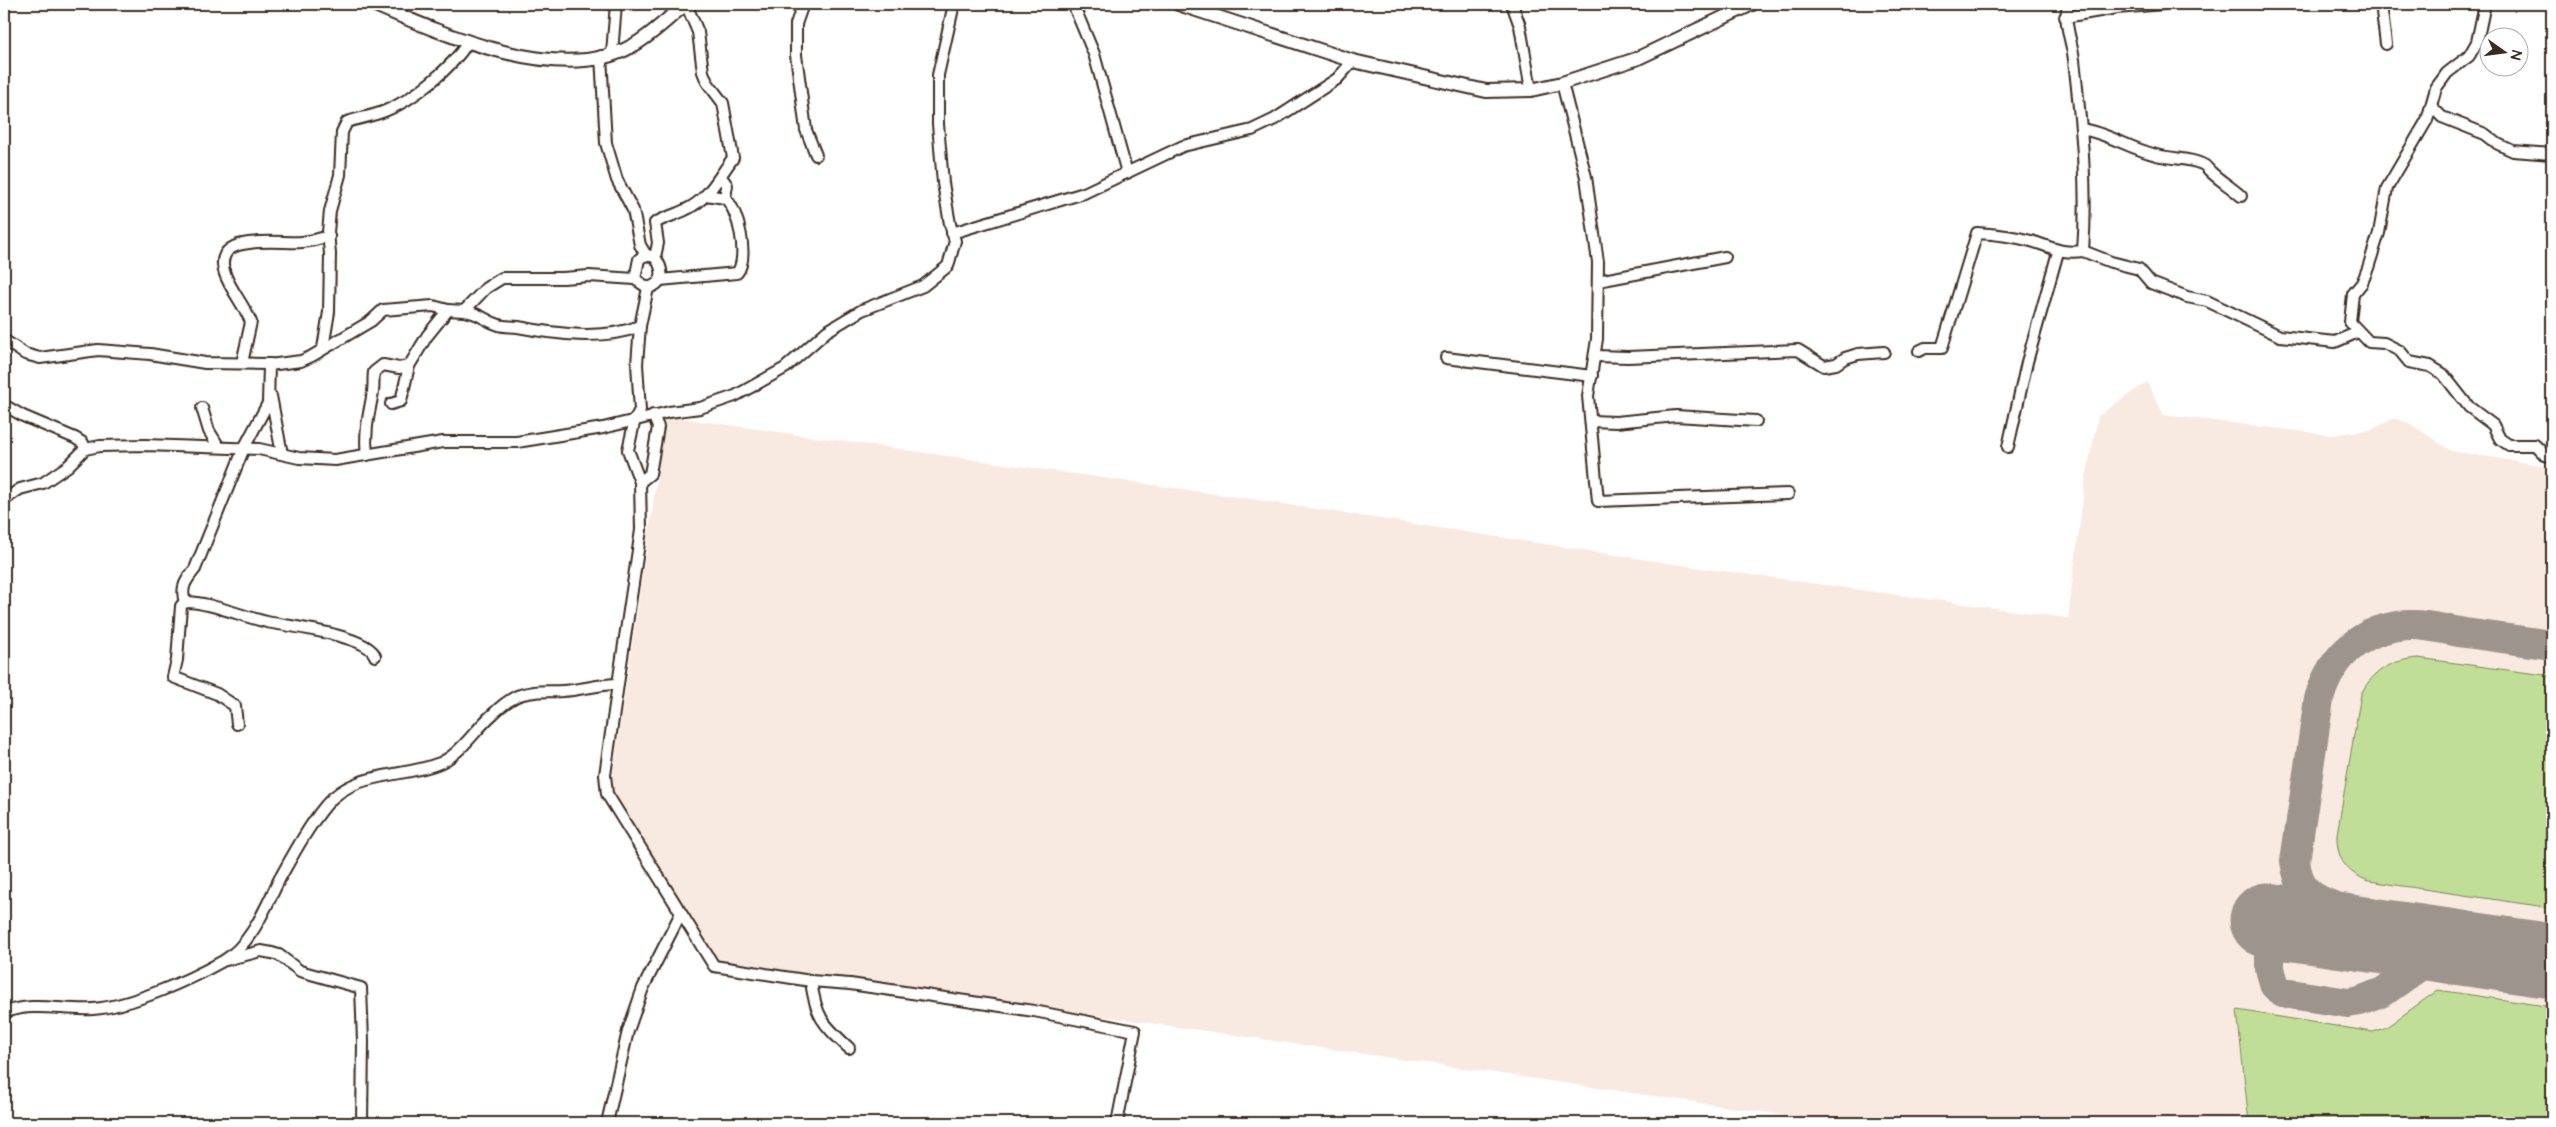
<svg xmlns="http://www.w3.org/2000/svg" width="2556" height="1127" viewBox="0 0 2556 1127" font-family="'Architects Daughter',sans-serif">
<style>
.built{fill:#f9eae1}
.green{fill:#c0de97;stroke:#7e845a}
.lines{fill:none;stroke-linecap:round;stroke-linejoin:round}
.taxiway{stroke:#9d948e;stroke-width:30}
.runway{stroke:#9d948e;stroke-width:75}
.minor-casing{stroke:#3b2a1e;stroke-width:14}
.tertiary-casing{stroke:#3b2a1e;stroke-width:16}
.minor{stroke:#fff;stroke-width:10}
.tertiary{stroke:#fff;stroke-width:12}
</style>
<rect width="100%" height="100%" fill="#fff"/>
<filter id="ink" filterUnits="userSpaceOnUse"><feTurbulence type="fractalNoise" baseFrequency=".02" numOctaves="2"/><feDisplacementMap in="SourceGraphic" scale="10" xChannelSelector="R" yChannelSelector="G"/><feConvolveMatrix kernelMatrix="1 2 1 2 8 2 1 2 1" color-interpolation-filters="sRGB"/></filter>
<g filter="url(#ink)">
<path class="built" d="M2147,382l17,33 168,20 41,-6 21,-11 15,5 43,28 100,16v656h-713l-1123,-163 -50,-78 -55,-94 55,-372 572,81 456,70 374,51 17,-136 13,-66z"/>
<g class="green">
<path d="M2418,658l134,18v232l-183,-27c-23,-8 -33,-23 -32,-47l24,-140c12,-24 32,-34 57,-36z"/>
<path d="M2438,990l114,17v116h-303l-12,-113 136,22 12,-4z"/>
</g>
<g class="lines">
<g class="taxiway">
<path d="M2336,907c-26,-10 -37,-16 -41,-46l24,-162c12,-43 44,-72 90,-74 18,-1 38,5 56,8 29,4 58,8 87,12"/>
<path d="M2387,938l-14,-7 -26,-20 -11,-4 -42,7 -16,16 -8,22v17l5,17 9,7 64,10 12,-2 23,-9 51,-36 33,-7"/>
</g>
<path class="runway" d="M2267,920l285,41"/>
<defs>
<g id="minor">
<path d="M803,4l-7,20v31l10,75 10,25"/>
<path d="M1073,4l21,50 33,119"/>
<path d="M1512,4l8,22 11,64"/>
<path d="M2381,4l5,40"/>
<path d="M2485,4l-8,38 -8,14 -22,17 -11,15 -9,32 -40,68 -8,45 -11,35 -6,15 -9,11 -3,28 19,20 15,1 16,8 9,11 21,4 13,8 26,33 24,18 7,14 9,6h26l10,10 7,2"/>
<path d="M2065,17l52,-9 46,-4"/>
<path d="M612,53l4,-49"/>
<path d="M601,56l5,87 11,37 16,30 7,35 6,10 9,2c9,13 10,26 -7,31l-13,-9 4,-20 7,-4"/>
<path d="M1562,83l24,94 12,85 -1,77 -9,57 10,105 190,-7"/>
<path d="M2431,106l11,11 43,17 13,10 15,7 39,3"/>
<path d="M2081,129c28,4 52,22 80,27 14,3 28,2 41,8 5,2 5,5 9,8 8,8 20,15 30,24"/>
<path d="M706,195l19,3 2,-13 -6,-8"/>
<path d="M952,233l132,-40 99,-47 69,-16 23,-11 62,-40 16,-18"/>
<path d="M2083,251l28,11 28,7 12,14 36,14 20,4 73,35 55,6 23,-10"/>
<path d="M655,257l3,-14 -3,-20c10,-6 20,-8 30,-13 23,-10 33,-32 48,-52l-10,-55 -16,-21 -4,-10 -5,-40 -12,-28"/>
<path d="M660,280l77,-7c12,-15 2,-63 -12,-75"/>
<path d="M1598,281l127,-24"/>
<path d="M464,311c17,2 19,9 35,14 6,2 12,1 19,2 37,7 85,14 122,-1"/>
<path d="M4,340l21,14 15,4 58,-8 52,4 55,9 66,1"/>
<path d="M323,348l6,-36 1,-58 -2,-22 2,-21 10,-36 2,-43 5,-10c12,-4 26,-6 38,-11 28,-11 67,-43 83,-69"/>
<path d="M1919,351l6,-3h17l35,-115c19,1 36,3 54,8 21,6 29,13 52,10 5,-64 -2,-128 -9,-191 -2,-20 -11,-36 -6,-56"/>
<path d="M1595,356l33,1 170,-7 26,16 12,-2 9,-6 13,-4 26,-2"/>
<path d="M1446,358l146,18"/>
<path d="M242,363l9,-41c-7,-17 -21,-33 -26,-48 -15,-43 55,-30 77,-32 9,-1 18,-3 27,-6"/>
<path d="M271,396l11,58"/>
<path d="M391,404l10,-3 8,-35 18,-30 21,-26 16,1 22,-23 16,-10h61l26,-2 46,3"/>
<path d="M4,405l19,11 52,22 8,5 2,6"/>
<path d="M202,408l7,23 10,16"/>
<path d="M1591,421l25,1 60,-6 80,5"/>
<path d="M2008,447l19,-85 31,-110"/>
<path d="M367,455c-3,-23 2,-41 6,-63 1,-7 0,-14 1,-20l9,-7 16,3 10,-2"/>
<path d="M640,482l10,-8 8,-47 -5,-12"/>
<path d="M4,500l16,-11 23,-6 25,-17 17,-17 15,-3 45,-1 114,4 40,9 36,2 108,-18h74l86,-14 66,-16 31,-4 35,-12 50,-28 42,-37 35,-21 61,-24 25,-20 7,-25 -5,-17 -7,-41 -5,-59v-49l16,-71"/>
<path d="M185,602c-5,-14 1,-22 10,-33l49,-121 24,-45 1,-38 32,-4 11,-5 59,-35 12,-11 50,-4 15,4"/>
<path d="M618,684l-13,91 2,19 107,172 97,15 39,3 184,27 101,20 -18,92"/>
<path d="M237,724l-2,-18 -18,-12 -44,-17 4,-17 4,-54 4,-4c21,-1 59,15 82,20 20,4 101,13 108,34"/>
<path d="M226,960l35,-9 11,2 7,2 21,16 61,17 2,53 -1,82"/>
<path d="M811,981c5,37 12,43 38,67"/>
<path d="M4,1013c27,-12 60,-2 89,-4 39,-3 96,-29 130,-48 29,-17 43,-55 57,-83 14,-25 28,-51 46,-73 28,-34 75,-27 111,-41 23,-8 38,-35 56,-50 6,-6 16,-14 24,-18 14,-6 30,-4 45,-5 19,-1 37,-7 56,-7l23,-154 -1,-48 -12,-32 7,-31 5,-9 -3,-46 3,-38 8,-38"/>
<path d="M607,1123l21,-92 15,-43 38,-75"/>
</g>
<g id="tertiary">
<path d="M373,4c67,29 188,83 259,42 19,-10 37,-29 54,-42"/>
<path d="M1178,4l175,57 133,30 45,-1 31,-7 74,-24 116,-55"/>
</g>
</defs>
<use href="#minor" class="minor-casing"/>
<use href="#tertiary" class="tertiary-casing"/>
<use href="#minor" class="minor"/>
<use href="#tertiary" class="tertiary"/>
</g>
</g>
<rect width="2556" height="1127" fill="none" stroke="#fff" stroke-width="20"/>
<rect x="10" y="10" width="2536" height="1107" fill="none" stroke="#3b2a1e" stroke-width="2" filter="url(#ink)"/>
<g transform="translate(2504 52) rotate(104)"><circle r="24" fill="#ffffff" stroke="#b1aaa5"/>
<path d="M0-4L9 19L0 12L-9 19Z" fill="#3b2a1e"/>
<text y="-8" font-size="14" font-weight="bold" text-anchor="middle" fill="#3b2a1e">N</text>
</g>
</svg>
